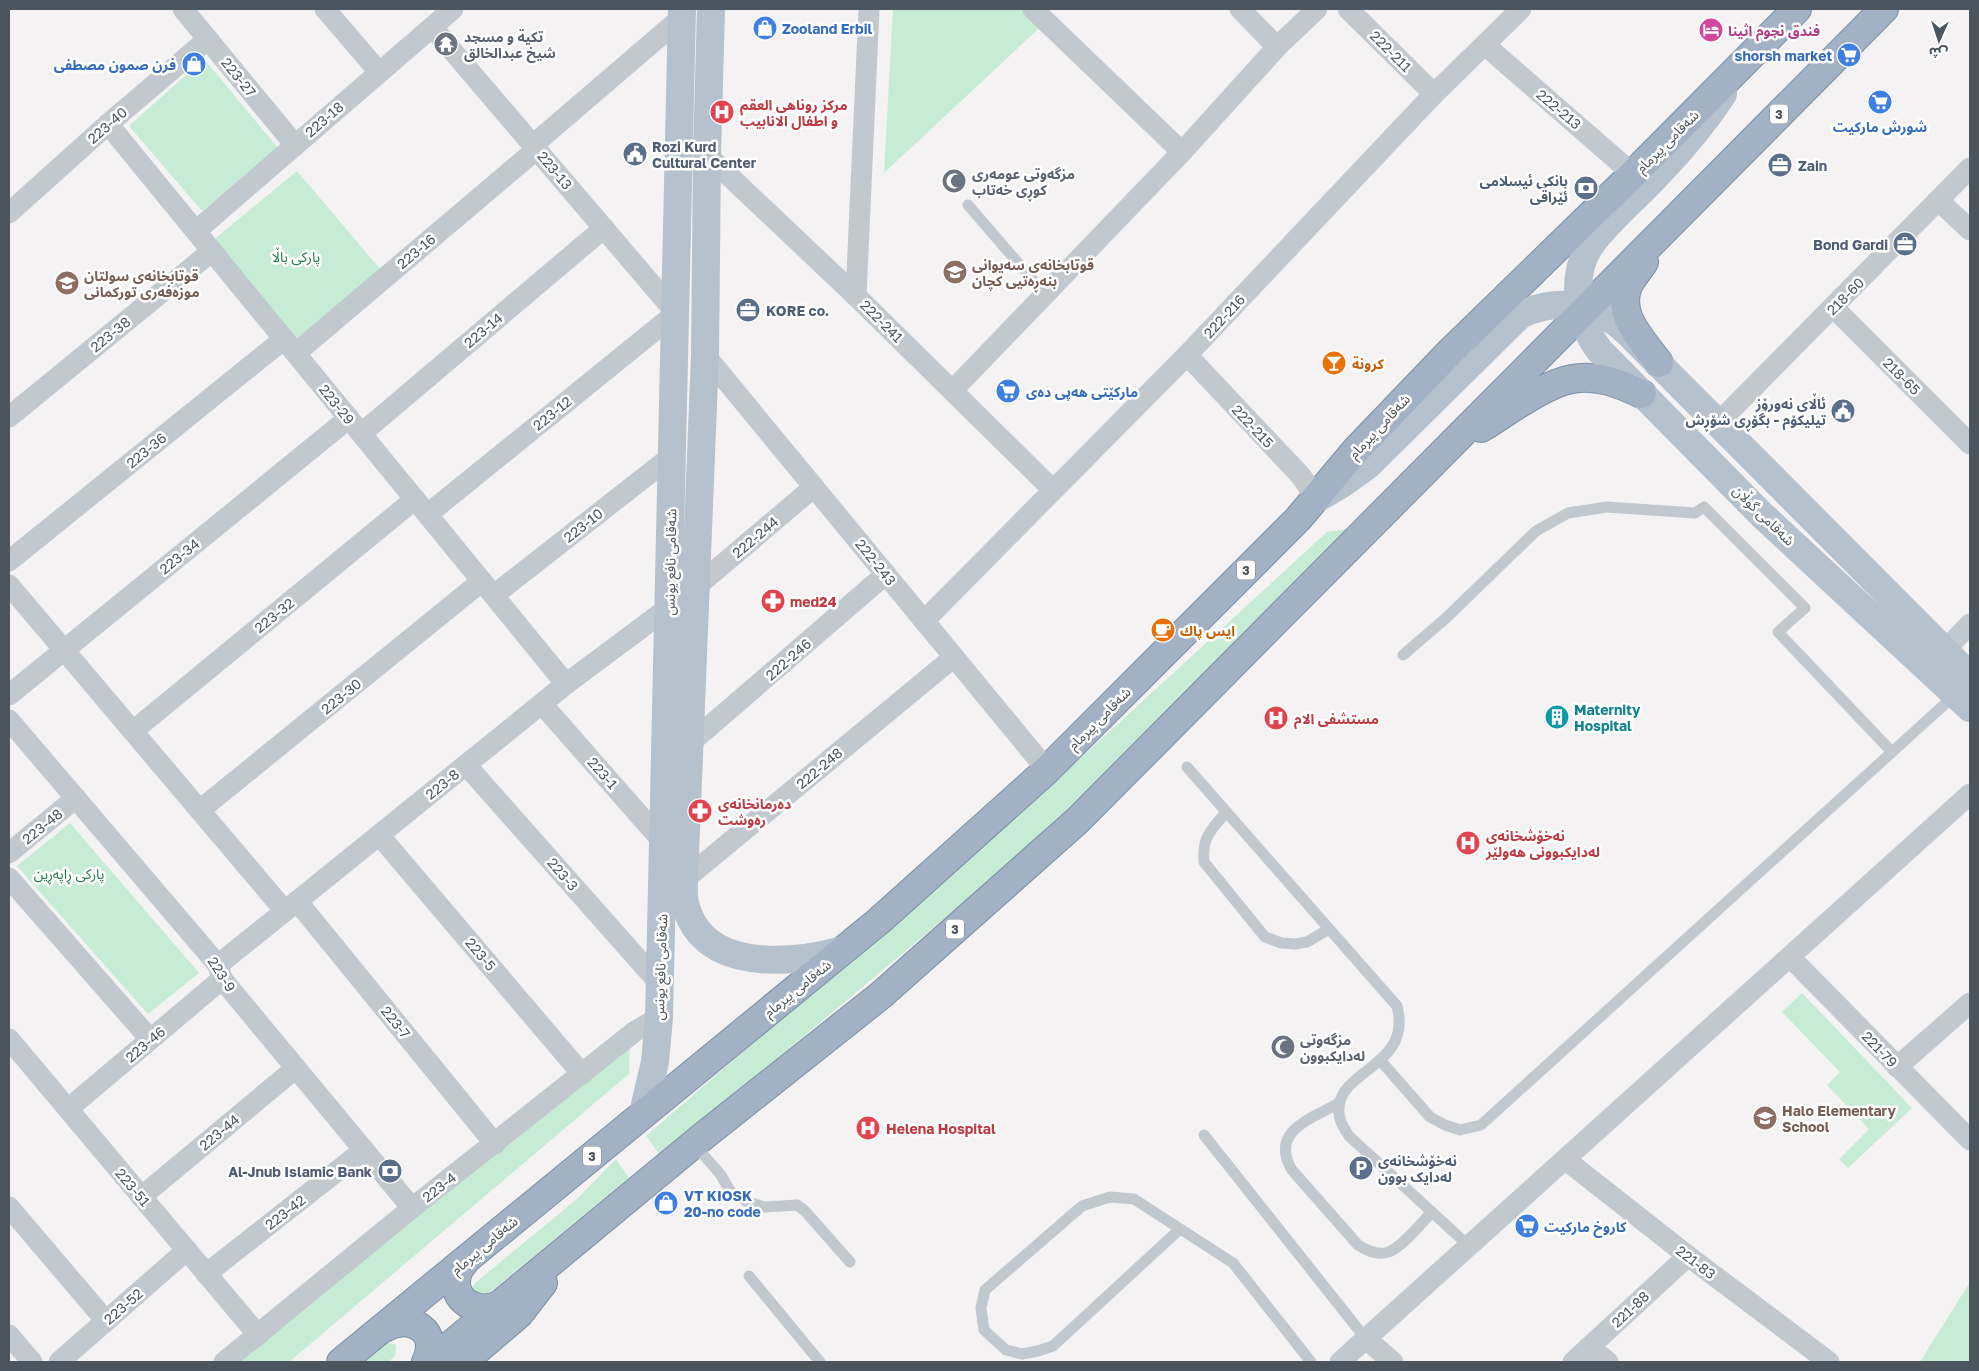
<svg xmlns="http://www.w3.org/2000/svg" width="1979" height="1371" viewBox="0 0 1979 1371" font-family="'Golos Text','Noto Sans Arabic',sans-serif">
<style>
.green{fill:#c6ecd5}
.lines{fill:none;stroke-linecap:round;stroke-linejoin:round}
.trunk-casing{stroke:#7a8fa7;stroke-width:30}
.service{stroke:#c1c9cf;stroke-width:11}
.minor{stroke:#c1c9cf;stroke-width:21}
.primary{stroke:#b5c1cd;stroke-width:28}
.trunk{stroke:#a2b2c4;stroke-width:28}
.labels{text-anchor:middle;dominant-baseline:central;stroke-width:5;stroke-linejoin:round;paint-order:stroke}
.shield{fill:#fff;stroke:#81888e;stroke-width:1}
.shield-label{font-size:12px;font-weight:bold;fill:#4b555e}
.shop-label{font-size:14px;font-weight:bold;fill:#366cbe;stroke:#fff;text-anchor:start}
.hotel-label{font-size:14px;font-weight:bold;fill:#b23c85;stroke:#fff;text-anchor:start}
.worship-label{font-size:14px;font-weight:bold;fill:#5b616d;stroke:#fff;text-anchor:start}
.street-label{font-size:14px;fill:#4b555e;stroke:#fff}
.health-label{font-size:14px;font-weight:bold;fill:#be3a42;stroke:#fff;text-anchor:start}
.service-label{font-size:14px;font-weight:bold;fill:#4e5e75;stroke:#fff;text-anchor:start}
.park-label{font-size:14px;fill:#217a4e;stroke:#fff}
.education-label{font-size:14px;font-weight:bold;fill:#785e54;stroke:#fff;text-anchor:start}
.food-label{font-size:14px;font-weight:bold;fill:#c56008;stroke:#fff;text-anchor:start}
.culture-label{font-size:14px;font-weight:bold;fill:#0d838f;stroke:#fff;text-anchor:start}
</style>
<rect width="100%" height="100%" fill="#f4f2f2"/>
<g class="green">
<path d="M893,9h145l11,10 -165,154z"/>
<path d="M204,59l74,89 -76,63 -73,-85z"/>
<path d="M297,171l84,99 -83,75 -87,-103z"/>
<path d="M1349,529l-266,268 -106,94 -316,265 -15,-20 413,-358 268,-246z"/>
<path d="M70,823l129,150 -51,41 -131,-148z"/>
<path d="M1802,993l110,115 -64,60 -9,-9 30,-30 -42,-44 13,-13 -58,-60z"/>
<path d="M630,1042l-1,32 -340,288h-64z"/>
<path d="M616,1159l13,19 -149,122 -12,-6 7,-11 102,-84z"/>
<path d="M1970,1282v80h-50z"/>
<path d="M386,1342l10,3 -1,11 -7,6h-27z"/>
</g>
<g class="lines">
<defs>
<g id="trunk">
<path d="M1644,262c-5,8 -12,15 -16,24 -12,29 15,55 31,77"/>
<path d="M1481,428c25,-15 63,-44 91,-49 25,-5 48,5 70,15"/>
<path d="M465,1261c-3,4 -7,9 -8,14 -7,26 21,40 42,30"/>
<path d="M384,1328c27,-16 57,4 42,34"/>
<path d="M341,1362l539,-442 167,-150 251,-251 58,-69 94,-98 183,-178 164,-165"/>
<path d="M430,1362l271,-224 180,-143 196,-174 807,-812"/>
<path d="M463,1362l56,-48 24,-31"/>
</g>
</defs>
<use href="#trunk" class="trunk-casing"/>
<g class="service">
<path d="M968,205l77,89"/>
<path d="M1403,655l42,-36 91,-88 32,-18 39,-6 88,6 9,-6 101,101 -27,24 114,120"/>
<path d="M1187,767l210,239c17,65 -69,63 -57,113 1,5 6,12 9,17l120,110"/>
<path d="M1226,812c-15,19 -24,24 -22,50l61,75 16,6 14,1 12,-2 22,-13"/>
<path d="M1380,1060l50,57 15,8 15,5 21,-5 475,-431"/>
<path d="M1339,1103c-28,16 -70,28 -47,67l66,75c8,5 20,11 30,7 14,-4 33,-29 44,-40"/>
<path d="M1204,1135l162,204"/>
<path d="M694,1144l27,31 9,16 17,11 18,5 32,-2 8,6 45,51"/>
<path d="M1180,1229l-127,117 -15,5 -16,3 -16,-4 -22,-20 -3,-22 4,-18 97,-84 28,-9 24,2 99,64 78,99"/>
<path d="M749,1276l71,86"/>
</g>
<g class="minor">
<path d="M183,9l112,136"/>
<path d="M325,9l54,63"/>
<path d="M1033,9l149,143"/>
<path d="M1240,9l37,38"/>
<path d="M1348,9l86,85"/>
<path d="M1485,45l148,129"/>
<path d="M108,124l458,560"/>
<path d="M533,145l149,-128"/>
<path d="M707,155l149,141 197,194"/>
<path d="M1939,201l31,29"/>
<path d="M9,213l99,-89 100,-85"/>
<path d="M196,231l257,-222"/>
<path d="M856,296l13,-287"/>
<path d="M1834,308l136,136"/>
<path d="M296,353l241,-204"/>
<path d="M705,355l342,415"/>
<path d="M1187,355l114,121 15,22"/>
<path d="M952,391l230,-239 95,-105 40,-38"/>
<path d="M9,417l203,-166"/>
<path d="M1719,422l251,-254"/>
<path d="M362,433l242,-205"/>
<path d="M428,514l248,-201 -243,-285"/>
<path d="M9,561l275,-222"/>
<path d="M9,585l276,326"/>
<path d="M494,595l179,-140"/>
<path d="M924,621l263,-266 247,-261 87,-85"/>
<path d="M1945,650l25,-26"/>
<path d="M9,695l340,-277"/>
<path d="M542,704l121,138"/>
<path d="M9,720l209,245 4,14 190,229"/>
<path d="M133,731l282,-232"/>
<path d="M689,744l197,-170"/>
<path d="M466,765l194,219"/>
<path d="M200,810l282,-229"/>
<path d="M379,835l203,239"/>
<path d="M9,853l67,-55"/>
<path d="M9,878l141,161"/>
<path d="M684,880l270,-223"/>
<path d="M297,901l198,243"/>
<path d="M1790,957l180,183"/>
<path d="M218,965l348,-281 130,-97 118,-100"/>
<path d="M9,1039l249,296"/>
<path d="M1897,1067l73,-64"/>
<path d="M68,1109l154,-130"/>
<path d="M1566,1160l122,96 141,106"/>
<path d="M141,1197l155,-129"/>
<path d="M9,1207l97,114"/>
<path d="M206,1274l158,-124"/>
<path d="M9,1335l23,27"/>
<path d="M1366,1339l27,23"/>
<path d="M1589,1347l19,15"/>
<path d="M59,1362l128,-112"/>
<path d="M224,1362l188,-154 222,-176 25,-15"/>
<path d="M1340,1362l630,-568"/>
<path d="M1573,1362l115,-106"/>
</g>
<g class="primary">
<path d="M711,9l-4,146 -2,200 -21,525c0,7 -1,16 1,23 16,70 106,61 158,47"/>
<path d="M1723,94c-19,29 -41,55 -65,80 -20,22 -48,45 -66,69 -23,32 -15,77 7,107l163,165 208,193"/>
<path d="M1318,498l24,-14 25,-18 153,-151c38,-18 77,-12 107,17l343,344"/>
<path d="M643,1113l12,-51 4,-45 23,-1008"/>
</g>
<use href="#trunk" class="trunk"/>
</g>
<defs>
<symbol id="shop-disc" viewBox="-11 -11 22 22"><circle r="9.5" fill="#3f7fe0" stroke="#fff"/><path d="M-5-2.5h2.3a2.7 3.5 0 0 1 5.4 0H5L5.5 6h-11ZM-1.5-2.5h3a1.5 2.3 0 0 0-3 0Z" fill="#fff"/></symbol>
<symbol id="hotel-disc" viewBox="-11 -11 22 22"><circle r="9.5" fill="#d1479c" stroke="#fff"/><path d="M-6-4.5h1.5V1H6V5H4.5V3h-9V5H-6ZM-4 0a1.8 1.8 0 1 1 3.6 0ZM.5 0V-2.5h3Q6-2.5 6 0Z" fill="#fff"/></symbol>
<symbol id="temple-disc" viewBox="-11 -11 22 22"><circle r="9.5" fill="#6b7280" stroke="#fff"/><path d="M0-6L5-2H3V0L6.5 2.5H4V6H1.5V3h-3V6H-4V2.5H-6.5L-3 0V-2H-5Z" fill="#fff"/></symbol>
<symbol id="supermarket-disc" viewBox="-11 -11 22 22"><circle r="9.5" fill="#3f7fe0" stroke="#fff"/><path d="M-6-5.5h2.5l.6 2H6L4.5 2H-2.5L-4.4-4H-6ZM-1.5 3.2a1.3 1.3 0 1 0 .1 0ZM3 3.2a1.3 1.3 0 1 0 .1 0Z" fill="#fff"/></symbol>
<symbol id="hospital-disc" viewBox="-11 -11 22 22"><circle r="9.5" fill="#e0444e" stroke="#fff"/><path d="M-5-5h3v3.5h4V-5h3V5h-3V1.5h-4V5h-3Z" fill="#fff"/></symbol>
<symbol id="civic-disc" viewBox="-11 -11 22 22"><circle r="9.5" fill="#5c6f8a" stroke="#fff"/><path d="M-.6-6.5H3V-4.5H.6V-3L4-1V1h2V6H-6V1h2V-1L-.6-3ZM-1.2 2.5V6h2.4V2.5Z" fill="#fff"/></symbol>
<symbol id="office-disc" viewBox="-11 -11 22 22"><circle r="9.5" fill="#5c6f8a" stroke="#fff"/><path d="M-6-3h4V-5.5h4V-3h4V5H-6ZM-1-4.5V-3h2v-1.5ZM-6 0V1H6V0Z" fill="#fff"/></symbol>
<symbol id="mosque-disc" viewBox="-11 -11 22 22"><circle r="9.5" fill="#6b7280" stroke="#fff"/><path d="M3.5-4.9A6 6 0 1 0 3.5 4.9A5 5 0 1 1 3.5-4.9Z" fill="#fff"/></symbol>
<symbol id="bank-disc" viewBox="-11 -11 22 22"><circle r="9.5" fill="#5c6f8a" stroke="#fff"/><path d="M-6-4H6V4H-6ZM0-2.3a2.3 2.3 0 1 0 0 4.6a2.3 2.3 0 1 0 0-4.6Z" fill="#fff"/></symbol>
<symbol id="school-disc" viewBox="-11 -11 22 22"><circle r="9.5" fill="#8d6e63" stroke="#fff"/><path d="M0-5L7-2L0 1L-7-2ZM-4 1L0 2.5L4 1V4Q0 6-4 4Z" fill="#fff"/></symbol>
<symbol id="bar-disc" viewBox="-11 -11 22 22"><circle r="9.5" fill="#e8710a" stroke="#fff"/><path d="M-6-5H6L.8 .8V4.5H3.5V6h-7V4.5H-.8V.8Z" fill="#fff"/></symbol>
<symbol id="pharmacy-disc" viewBox="-11 -11 22 22"><circle r="9.5" fill="#e0444e" stroke="#fff"/><path d="M-2-6h4v4h4v4h-4v4h-4v-4h-4v-4h4Z" fill="#fff"/></symbol>
<symbol id="cafe-disc" viewBox="-11 -11 22 22"><circle r="9.5" fill="#e8710a" stroke="#fff"/><path d="M-5.5-4.5H6V0H3Q3 3.5 0 3.5H-2.5Q-5.5 3.5-5.5 0ZM3-3.2v2h1.7v-2ZM-6 4.5H4V6H-6Z" fill="#fff"/></symbol>
<symbol id="building-disc" viewBox="-11 -11 22 22"><circle r="9.5" fill="#0f9aa8" stroke="#fff"/><path d="M-4-6H4V6H1V3H-1V6H-4ZM-2.5-4.3h1.7v1.8h-1.7ZM.8-4.3h1.7v1.8H.8ZM-2.5-1h1.7V.8h-1.7ZM.8-1h1.7V.8H.8Z" fill="#fff"/></symbol>
<symbol id="parking-disc" viewBox="-11 -11 22 22"><circle r="9.5" fill="#5c6f8a" stroke="#fff"/><path d="M-3.5-5.5H1a3.5 3.5 0 0 1 0 7H-1V5.5H-3.5ZM-1-3.4V-.6H.8a1.4 1.4 0 0 0 0-2.8Z" fill="#fff"/></symbol>
</defs>
<g fill-rule="evenodd">
<use href="#shop-disc" x="751" y="14" width="28" height="28"/>
<use href="#hotel-disc" x="1697" y="16" width="28" height="28"/>
<use href="#temple-disc" x="432" y="30" width="28" height="28"/>
<use href="#supermarket-disc" x="1835" y="41" width="28" height="28"/>
<use href="#shop-disc" x="180" y="50" width="28" height="28"/>
<use href="#supermarket-disc" x="1866" y="88" width="28" height="28"/>
<use href="#hospital-disc" x="708" y="98" width="28" height="28"/>
<use href="#civic-disc" x="621" y="140" width="28" height="28"/>
<use href="#office-disc" x="1766" y="151" width="28" height="28"/>
<use href="#mosque-disc" x="940" y="167" width="28" height="28"/>
<use href="#bank-disc" x="1572" y="174" width="28" height="28"/>
<use href="#office-disc" x="1891" y="230" width="28" height="28"/>
<use href="#school-disc" x="941" y="258" width="28" height="28"/>
<use href="#school-disc" x="53" y="269" width="28" height="28"/>
<use href="#office-disc" x="734" y="296" width="28" height="28"/>
<use href="#bar-disc" x="1320" y="349" width="28" height="28"/>
<use href="#supermarket-disc" x="994" y="377" width="28" height="28"/>
<use href="#civic-disc" x="1829" y="397" width="28" height="28"/>
<use href="#pharmacy-disc" x="759" y="587" width="28" height="28"/>
<use href="#cafe-disc" x="1149" y="616" width="28" height="28"/>
<use href="#building-disc" x="1543" y="703" width="28" height="28"/>
<use href="#hospital-disc" x="1262" y="704" width="28" height="28"/>
<use href="#pharmacy-disc" x="686" y="797" width="28" height="28"/>
<use href="#hospital-disc" x="1454" y="829" width="28" height="28"/>
<use href="#mosque-disc" x="1269" y="1033" width="28" height="28"/>
<use href="#school-disc" x="1751" y="1104" width="28" height="28"/>
<use href="#hospital-disc" x="854" y="1114" width="28" height="28"/>
<use href="#parking-disc" x="1347" y="1154" width="28" height="28"/>
<use href="#bank-disc" x="376" y="1157" width="28" height="28"/>
<use href="#shop-disc" x="652" y="1189" width="28" height="28"/>
<use href="#supermarket-disc" x="1513" y="1212" width="28" height="28"/>
</g>
<g class="labels">
<g class="shield">
<rect x="1770" y="104.5" width="18" height="19" rx="4"/>
<rect x="1237" y="560.5" width="18" height="19" rx="4"/>
<rect x="946" y="919.5" width="18" height="19" rx="4"/>
<rect x="583" y="1146.5" width="18" height="19" rx="4"/>
</g>
<g class="shield-label">
<text x="1779" y="114">3</text>
<text x="1246" y="570">3</text>
<text x="955" y="929">3</text>
<text x="592" y="1156">3</text>
</g>
<g class="shop-label">
<text x="782" y="28">Zooland Erbil</text>
<text x="1832" y="55" text-anchor="end">shorsh market</text>
<text x="176" y="64" text-anchor="end">فرن صمون مصطفى</text>
<text x="1880" y="126" text-anchor="middle">شورش ماركيت</text>
<text x="1026" y="391">مارکێتی هەپی دەی</text>
<text x="684" y="1195">VT KIOSK<tspan x="684" dy="16">20-no code</tspan></text>
<text x="1544" y="1226">كاروخ ماركیت</text>
</g>
<g class="hotel-label">
<text x="1728" y="30">فندق نجوم اثينا</text>
</g>
<g class="worship-label">
<text x="464" y="36">تكية و مسجد<tspan x="464" dy="16">شيخ عبدالخالق</tspan></text>
<text x="972" y="173">مزگەوتی عومەری<tspan x="972" dy="16">کوڕی خەتاب</tspan></text>
<text x="1300" y="1039">مزگەوتی<tspan x="1300" dy="16">لەدایکبوون</tspan></text>
</g>
<g class="street-label">
<text transform="translate(1391 51) rotate(45)">222-211</text>
<text transform="translate(239 77) rotate(51)">223-27</text>
<text transform="translate(1559 109) rotate(40)">222-213</text>
<text transform="translate(324 119) rotate(-41)">223-18</text>
<text transform="translate(107 125) rotate(-41)">223-40</text>
<text transform="translate(1667 141) rotate(-45)">شەقامی پیرمام</text>
<text transform="translate(555 170) rotate(50)">223-13</text>
<text transform="translate(416 251) rotate(-40)">223-16</text>
<text transform="translate(1845 296) rotate(-45)">218-60</text>
<text transform="translate(1224 316) rotate(-47)">222-216</text>
<text transform="translate(882 321) rotate(45)">222-241</text>
<text transform="translate(483 330) rotate(-40)">223-14</text>
<text transform="translate(110 334) rotate(-39)">223-38</text>
<text transform="translate(1902 376) rotate(45)">218-65</text>
<text transform="translate(337 404) rotate(51)">223-29</text>
<text transform="translate(552 413) rotate(-39)">223-12</text>
<text transform="translate(1253 426) rotate(47)">222-215</text>
<text transform="translate(1379 426) rotate(-47)">شەقامی پیرمام</text>
<text transform="translate(146 450) rotate(-39)">223-36</text>
<text transform="translate(1764 515) rotate(44)">شەقامی گوڵان</text>
<text transform="translate(583 525) rotate(-38)">223-10</text>
<text transform="translate(755 537) rotate(-40)">222-244</text>
<text transform="translate(179 556) rotate(-39)">223-34</text>
<text transform="translate(670 562) rotate(-89)">شەقامی نافع یونس</text>
<text transform="translate(876 562) rotate(51)">222-243</text>
<text transform="translate(274 615) rotate(-39)">223-32</text>
<text transform="translate(788 659) rotate(-41)">222-246</text>
<text transform="translate(341 696) rotate(-39)">223-30</text>
<text transform="translate(1099 718) rotate(-45)">شەقامی پیرمام</text>
<text transform="translate(819 768) rotate(-40)">222-248</text>
<text transform="translate(603 773) rotate(49)">223-1</text>
<text transform="translate(442 784) rotate(-39)">223-8</text>
<text transform="translate(42 826) rotate(-39)">223-48</text>
<text transform="translate(563 874) rotate(49)">223-3</text>
<text transform="translate(481 954) rotate(50)">223-5</text>
<text transform="translate(660 967) rotate(-88)">شەقامی نافع یونس</text>
<text transform="translate(222 974) rotate(57)">223-9</text>
<text transform="translate(797 988) rotate(-39)">شەقامی پیرمام</text>
<text transform="translate(396 1022) rotate(51)">223-7</text>
<text transform="translate(145 1044) rotate(-40)">223-46</text>
<text transform="translate(1880 1049) rotate(46)">221-79</text>
<text transform="translate(219 1132) rotate(-40)">223-44</text>
<text transform="translate(133 1187) rotate(50)">223-51</text>
<text transform="translate(439 1187) rotate(-38)">223-4</text>
<text transform="translate(285 1212) rotate(-38)">223-42</text>
<text transform="translate(484 1245) rotate(-40)">شەقامی پیرمام</text>
<text transform="translate(1696 1262) rotate(37)">221-83</text>
<text transform="translate(123 1306) rotate(-41)">223-52</text>
<text transform="translate(1630 1309) rotate(-43)">221-88</text>
</g>
<g class="health-label">
<text x="740" y="104">مركز روناهي العقم<tspan x="740" dy="16">و اطفال الانابيب</tspan></text>
<text x="790" y="601">med24</text>
<text x="1294" y="718">مستشفى الام</text>
<text x="718" y="803">دەرمانخانەی<tspan x="718" dy="16">رەوشت</tspan></text>
<text x="1486" y="835">نەخۆشخانەی<tspan x="1486" dy="16">لەدایکبوونی هەولێر</tspan></text>
<text x="886" y="1128">Helena Hospital</text>
</g>
<g class="service-label">
<text x="652" y="146">Rozi Kurd<tspan x="652" dy="16">Cultural Center</tspan></text>
<text x="1798" y="165">Zain</text>
<text x="1568" y="180" text-anchor="end">بانکی ئیسلامی<tspan x="1568" dy="16">ئێراقی</tspan></text>
<text x="1888" y="244" text-anchor="end">Bond Gardi</text>
<text x="766" y="310">KORE co.</text>
<text x="1826" y="403" text-anchor="end">ئاڵای نەورۆز<tspan x="1826" dy="16">تیلیکۆم - بگۆڕی شۆڕش</tspan></text>
<text x="1378" y="1160">نەخۆشخانەی<tspan x="1378" dy="16">لەدایک بوون</tspan></text>
<text x="372" y="1171" text-anchor="end">Al-Jnub Islamic Bank</text>
</g>
<g class="park-label">
<text x="296" y="256">پارکی باڵا</text>
<text x="69" y="873">پارکی ڕاپەڕین</text>
</g>
<g class="education-label">
<text x="972" y="264">قوتابخانەی سەیوانی<tspan x="972" dy="16">بنەڕەتیی کچان</tspan></text>
<text x="84" y="275">قوتابخانەی سولتان<tspan x="84" dy="16">موزەفەری تورکمانی</tspan></text>
<text x="1782" y="1110">Halo Elementary<tspan x="1782" dy="16">School</tspan></text>
</g>
<g class="food-label">
<text x="1352" y="363">كرونة</text>
<text x="1180" y="630">ايس پاك</text>
</g>
<g class="culture-label">
<text x="1574" y="709">Maternity<tspan x="1574" dy="16">Hospital</tspan></text>
</g>
</g>
<rect width="1979" height="1371" fill="none" stroke="#4b555e" stroke-width="20"/>
<g transform="translate(1939 40) rotate(183)" stroke="#ffffff" stroke-width="4" paint-order="stroke">
<path d="M0-4L9 19L0 12L-9 19Z" fill="#4b555e"/>
<text y="-8" font-size="14" font-weight="bold" text-anchor="middle" fill="#4b555e">ش</text>
</g>
</svg>
